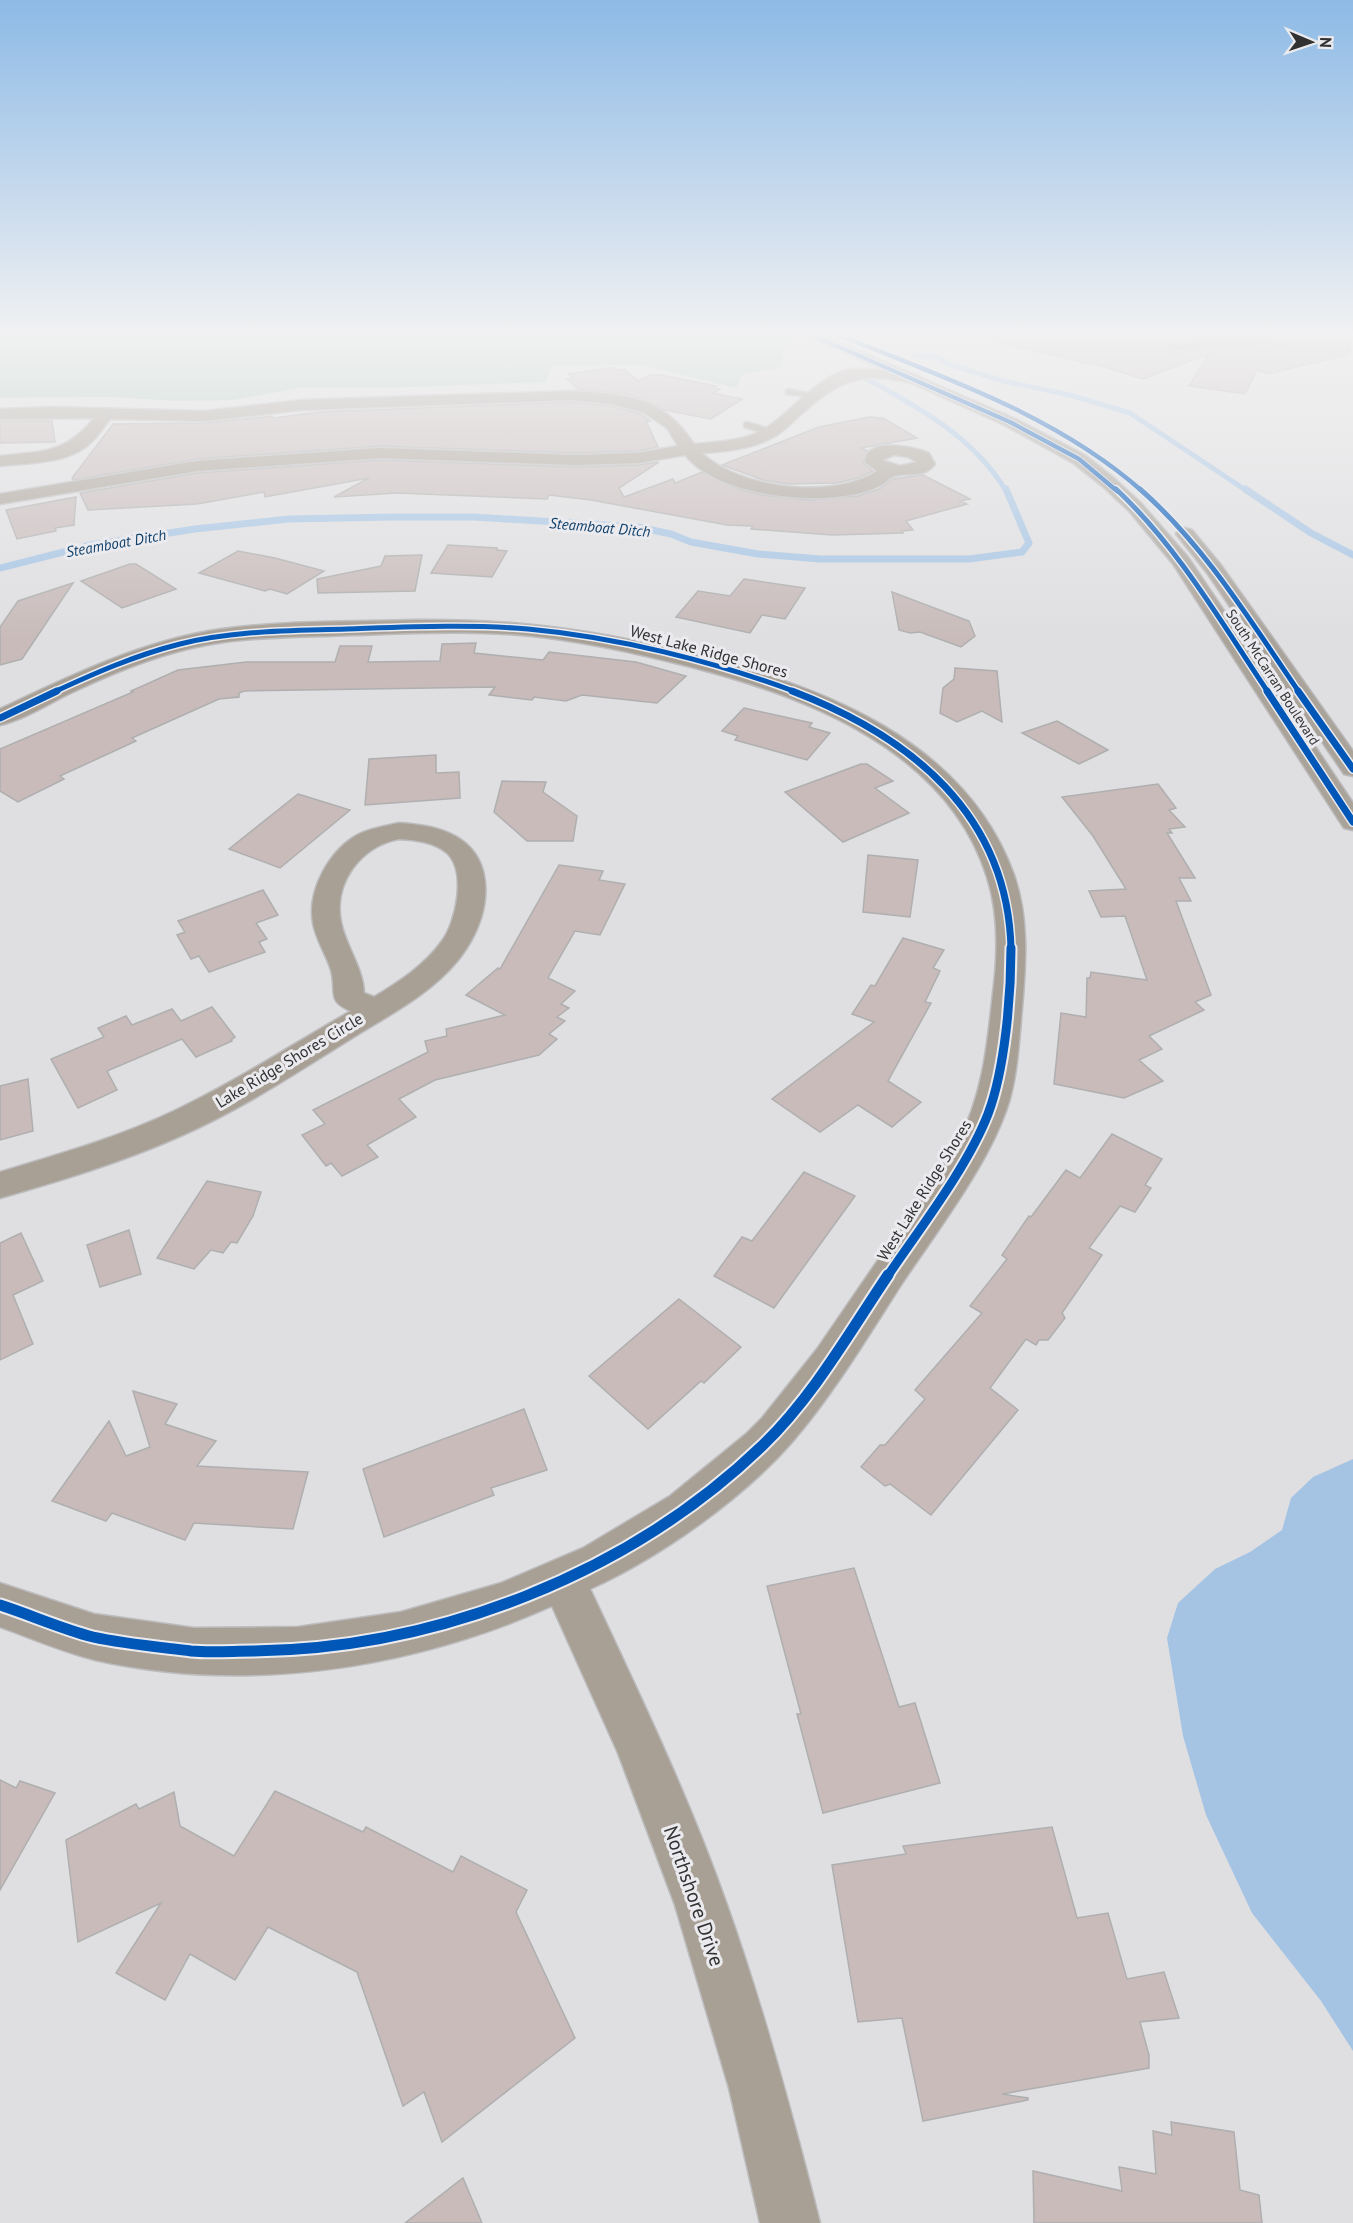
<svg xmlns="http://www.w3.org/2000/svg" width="1353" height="2223" viewBox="0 0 1353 2223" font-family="'PT Sans',sans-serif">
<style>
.green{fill:#b1cdbc}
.water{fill:#a5c4e4}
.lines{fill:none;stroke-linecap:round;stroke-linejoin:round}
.stream-far1{stroke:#a5c4e4;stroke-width:5}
.stream{stroke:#a5c4e4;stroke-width:7}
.building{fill:#c8bbba;stroke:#afafb0;stroke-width:1.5}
.lane-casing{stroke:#bcbcbe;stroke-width:3}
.street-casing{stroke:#bcbcbe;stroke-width:3}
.primary-casing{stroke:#bcbcbe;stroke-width:3}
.lane{fill:#a9a095;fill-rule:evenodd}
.street{fill:#a9a095;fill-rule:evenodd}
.primary{fill:#aaa39a;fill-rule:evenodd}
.cycleway-far4-casing{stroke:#ebebef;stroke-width:6}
.cycleway-far3-casing{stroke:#ebebef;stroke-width:8}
.cycleway-far2-casing{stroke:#ebebef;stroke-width:10}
.cycleway-far1-casing{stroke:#ebebef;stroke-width:13}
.cycleway-casing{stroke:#ebebef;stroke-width:15}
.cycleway-far4{stroke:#0057b8;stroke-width:4.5}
.cycleway-far3{stroke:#0057b8;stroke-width:5}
.cycleway-far2{stroke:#0057b8;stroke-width:7}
.cycleway-far1{stroke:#0057b8;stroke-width:9}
.cycleway{stroke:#0057b8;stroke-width:11}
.labels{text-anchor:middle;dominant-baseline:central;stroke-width:6;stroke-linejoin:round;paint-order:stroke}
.far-street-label{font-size:14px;fill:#323233;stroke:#ebebef}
.far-water-label{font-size:15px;font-style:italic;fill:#11416b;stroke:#ebebef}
.street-label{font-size:16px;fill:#323233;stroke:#ebebef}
.near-street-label{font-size:20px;fill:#323233;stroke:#ebebef}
</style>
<rect width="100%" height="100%" fill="#dfdfe1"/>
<path class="green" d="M0,331h779l16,9 -12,12v15l-40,7 -7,14 -94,-23 -89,1 -8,16 -160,6h-84l-68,12 -56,1 -69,-4 -108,1z"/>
<path class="water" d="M1353,1459v592l-32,-50 -69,-88 -46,-98 -23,-79 -16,-98 11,-35 37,-34 35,-17 32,-22 9,-32 22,-21z"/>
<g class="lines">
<g class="stream-far1">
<path d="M915,356l22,1 14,8 52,16 67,14 60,18 117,78"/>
<path d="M865,378c53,29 109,59 141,113"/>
</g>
<g class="stream">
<path d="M1245,489l66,44 42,22"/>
<path d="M0,568l91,-23 104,-16 93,-10 105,-2h81l164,10 33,7 20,8 67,12 62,5h149l53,-7 7,-9 -23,-54"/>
</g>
</g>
<g class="building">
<path d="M994,331h288l-110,10 -9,7 9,5 178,-14v15l-82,20 -11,-4 -12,24 -56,-8 20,-32 -66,25 -38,-12 -112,-25z"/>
<path d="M614,367l3,3 7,-1 14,12 12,-6h12l54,11 -4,2 8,1 -7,4 29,6 -31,20 -46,-9 -22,-11 -16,-5 -49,-5 -11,-10h7l-5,-5z"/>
<path d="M573,402l37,4 32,8 8,7h-4l12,26 -20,4 -63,2 -195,-7 -183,13 -124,21 -1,-2 41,-54 92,-1 67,-7 1,2 46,-6z"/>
<path d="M869,417l14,1 34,20 -56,10 7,3 -5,12 10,8 -15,7 -21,5 -49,1 -25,-4 -41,-15 97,-38z"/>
<path d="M0,421h52l3,21 -55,1z"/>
<path d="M380,460l195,7 63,-2 21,-3 -40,26 5,9 49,-18 2,4 27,-11 36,17 24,6 47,5 49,-4 21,-7 14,-10 30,-4 47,24 -10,2 7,3 -61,17 7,9 -11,1 1,2 -71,2 -81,-6 2,-3 -26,-1 -136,-25 -42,-5 -2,4 -150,-6 -63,4 35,-19 -104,19 -1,-5 -67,12 -109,6 -8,-17 117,-20z"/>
<path d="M76,497l-2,28 -19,3 1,3 -39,8 -11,-29z"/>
<path d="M448,545l49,3v2l10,1 -15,26 -61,-4z"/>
<path d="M238,551l37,7 49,13 -37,23 -17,-5 -5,2 -66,-18z"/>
<path d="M422,555l-7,36 -97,2 -1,-14 64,-13 4,-10z"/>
<path d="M130,564h6l40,25 -54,19 -41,-27z"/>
<path d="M744,579l61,9 -20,31 -23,-4 -12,18 -74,-16 22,-26 32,5z"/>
<path d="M73,583l-51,76 -22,6v-38l18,-26z"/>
<path d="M892,592l77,29 6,15 -14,11 -41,-15 -10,1 -11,-3z"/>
<path d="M476,643l-2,10 69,7 6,-8 87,10 50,14 -29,27 -75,-8 -16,6 -32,-4 -2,3 -43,-5 6,-8 -251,4 -5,2v4l-20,2 -87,39 4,3 -76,35 4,3 -46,23 -18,-11v-42l133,-57 -2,-1 47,-21 68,-8h89l5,-16h32l-4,16 72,-1 2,-17z"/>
<path d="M955,668l42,3 5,51 -20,-11 -25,11 -17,-9 3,-25 11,-9z"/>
<path d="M744,708l68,15 -3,4 21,6 -23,27 -72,-20 3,-4 -16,-5z"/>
<path d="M1057,721l51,29 -29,14 -57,-31z"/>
<path d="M436,755v18l23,-1 1,26 -95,7 4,-46z"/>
<path d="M861,764h6l26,17 -18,7 34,25 -66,29 -58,-50z"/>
<path d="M502,781l44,1 -3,10 34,24 -4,25h-46l-33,-29z"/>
<path d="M1158,784l18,24 -7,2 16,17 -16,2 3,4h-5l28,45h-16l12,23h-15l35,94 -16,7 9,8 -55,26 13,13 -23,11 24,21 -39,17 -70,-14 7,-71 25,4 1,-39h3l1,-6 56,8 -22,-64 -24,1 -12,-26 37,-2 -33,-53 -31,-39z"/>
<path d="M298,794l52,16 -70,58 -51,-19z"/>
<path d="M868,855l50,5 -8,57 -47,-5z"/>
<path d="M559,865l44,6 -4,9 26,4 -25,51 -25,-4 -27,47 27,13 -14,13 8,4 -12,9 8,4 -16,13 8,5 -18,16 -104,25 -36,19 17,18 -49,28 11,12 -36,19 -11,-13 -5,3 -24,-31 23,-11 -12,-14 115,-58 -3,-11 22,-5 -1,-7 59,-14 -39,-20 32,-27 2,1z"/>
<path d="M263,890l15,25 -22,8 11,16 -8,3 6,10 -56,20 -10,-16 -8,3 -14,-24 8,-3 -7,-11z"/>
<path d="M903,938l41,12 -11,18 7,3 -15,31 6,1 -43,78 33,21 -29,25 -34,-22 -38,27 -48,-33 102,-77 -22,-8 19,-29 4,1z"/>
<path d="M212,1007l23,30 -4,3 1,1 -36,16 -14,-18 -75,32 10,19 -39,18 -27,-49 53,-22 -6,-9 28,-12 6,9 40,-16 9,12z"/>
<path d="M28,1079l5,52 -33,9v-54z"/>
<path d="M1112,1134l50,25 -17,26 6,3 -16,24 -15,-6 -31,42 13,7 -40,58 3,5 -17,22h-9l-3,5 -10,-6 -36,49 28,22 -87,105 -41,-31 -5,2 -24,-19 19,-22h5l40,-46 -10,-9 67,-77 -12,-7 37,-47 -5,-4 27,-39 2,1 35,-47 14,8z"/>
<path d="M804,1172l51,24 -81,112 -60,-32 28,-39 10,4z"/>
<path d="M207,1181l54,11 -8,24 -16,27 -6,-1 -8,11 -12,-3 -17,19 -37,-11z"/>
<path d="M129,1230l12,44 -41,13 -13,-42z"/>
<path d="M21,1233l22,48 -30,14 20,49 -33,16v-117z"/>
<path d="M679,1299l62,48 -37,36 -3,-2 -53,48 -59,-53z"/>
<path d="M133,1391l44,13 -12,20 51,17 -19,25 111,6 -15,57 -99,-6 -9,17 -73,-27 -6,8 -54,-20 57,-80 17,35 24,-9z"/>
<path d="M524,1409l23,61 -56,18 3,7 -110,42 -21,-68z"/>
<path d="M854,1568l45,139 16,-4 25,80 -117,30 -26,-99h4l-34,-128z"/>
<path d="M0,1780l16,8 4,-7 35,12 -55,97z"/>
<path d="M275,1791l88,41 3,-5 87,45 8,-16 66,34 -11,22 59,126 -133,104 -18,-50 -21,14 -46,-134 -89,-45 -33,53 -45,-26 -25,46 -49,-27 45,-70 -83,39 -12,-102 70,-36 3,5 35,-17 6,34 54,30z"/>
<path d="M1052,1827l25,91 31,-5 19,66 37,-7 15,46 -39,4 9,33v13l-147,26 26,4v2l-105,21 -21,-103 -44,4 -26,-157 74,-11 -3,-8z"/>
<path d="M1171,2122l63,10 6,58 19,5 3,28h-228l-1,-52 89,20 -3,-24 37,7 -3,-43 19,4z"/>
<path d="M463,2178l19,45h-77z"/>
</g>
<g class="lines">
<defs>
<g id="lane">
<path d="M789,389l29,6 -4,3 -28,-4v-4z"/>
<path d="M747,422l27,8 2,2 -5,3 -27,-8v-4z"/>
</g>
<g id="street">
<path d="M1311,331h42v5l-181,15 -7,-4 7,-4z"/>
<path d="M850,369h43l26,7 3,3 -8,5c-49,-12 -71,-7 -109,27 -9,7 -18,18 -28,24 -20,13 -51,17 -75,18 37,36 133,47 175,18l-12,-9c1,-26 50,-15 64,-9l6,11c-12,16 -29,7 -43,13 -4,2 -7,6 -11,8 -9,5 -21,9 -31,10 -47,9 -133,-1 -165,-40l-47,8 -63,2 -195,-7 -183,13 -197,33v-10l197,-33 183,-13 195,7 63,-2 40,-7 -11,-18 -24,-16 -33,-8 -37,-4 -271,10 -97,11 -95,-2c-7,9 -13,19 -22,26 -22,19 -61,18 -88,21v-10c42,-5 66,-2 94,-38l-94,1v-10l51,-2 154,4 97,-11 271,-9c53,3 90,5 121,53 23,-2 52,-3 72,-16 29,-19 49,-50 84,-59zM894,455l14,2 9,5 -17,4 -18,-6z"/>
<path d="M415,620c101,-1 183,10 281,35 126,31 270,86 318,220 15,43 12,88 8,133 -3,31 -4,63 -13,94 -19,61 -72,129 -108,183 -34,53 -67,108 -108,156 -49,57 -134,117 -203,148 49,104 99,208 137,316 37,104 66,211 93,318h-60l-31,-135 -54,-183 -57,-152 -66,-147c-141,63 -305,88 -457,54 -32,-8 -64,-22 -95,-33v-44l94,31 100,14 104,-1 103,-15 100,-29 82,-35 87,-52 76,-62 16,-16 55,-69 140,-204c26,-51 30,-97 36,-152 5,-38 6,-79 -6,-116 -42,-134 -197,-187 -320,-216 -45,-11 -89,-20 -135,-25 -59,-6 -119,-3 -178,-1 -43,2 -87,1 -130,7 -52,7 -102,27 -149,49 -24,11 -49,28 -75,34v-16c68,-32 135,-65 209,-78 68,-11 138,-9 206,-11z"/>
<path d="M399,823c34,2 74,10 84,48 8,31 -5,64 -24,88 -29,36 -72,57 -110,81 -56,35 -112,72 -173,98 -57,25 -117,43 -176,60v-26c60,-18 120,-35 176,-62 61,-29 117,-66 175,-99 -25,-10 -14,-19 -20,-41 -5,-16 -15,-30 -18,-47 -6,-33 17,-74 46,-89 13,-6 26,-8 40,-11zM399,839c17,1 35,3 48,14 20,19 9,69 -5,88 -17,24 -43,41 -68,56l-10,-4c-1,-26 -18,-46 -23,-71 -8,-39 20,-76 58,-83z"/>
</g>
<g id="primary">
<path d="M796,331h19l201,88 69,36 29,23 27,25 47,54 165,246v27l-9,-2 -4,-6 -167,-258 -44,-53 -27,-25 -29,-23 -69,-38z"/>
<path d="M1185,528l7,2 29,35 132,186v25l-9,-2 -137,-201 -31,-39 2,-4z"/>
</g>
</defs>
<use href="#lane" class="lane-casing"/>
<use href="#street" class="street-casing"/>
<use href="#primary" class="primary-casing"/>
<use href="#lane" class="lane"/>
<use href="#street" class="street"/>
<use href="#primary" class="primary"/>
<defs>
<g id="cycleway-far4">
<path d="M803,331l207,91 69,37 38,32"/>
<path d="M829,331c107,44 225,82 313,160"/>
</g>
<g id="cycleway-far3">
<path d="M1116,489c62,58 105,133 152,203"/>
<path d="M1140,489c65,57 111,133 159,203"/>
<path d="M54,692c41,-19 82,-37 126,-48 55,-14 111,-13 167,-15 60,-2 121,-5 181,0 88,8 185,32 268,63"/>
</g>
<g id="cycleway-far2">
<path d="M792,691c118,45 216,123 219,258"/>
<path d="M1267,691l86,131"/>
<path d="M1298,691l55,78"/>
<path d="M0,718l57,-27"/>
</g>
<path id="cycleway-far1" d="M887,1277c33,-49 80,-109 101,-163 17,-45 23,-118 23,-166"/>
<path id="cycleway" d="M0,1605c31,10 62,24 93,32 32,7 66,10 98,14 20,2 42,0 62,0 184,-2 376,-77 509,-205 51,-49 87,-113 126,-171"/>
</defs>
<use href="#cycleway-far4" class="cycleway-far4-casing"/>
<use href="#cycleway-far3" class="cycleway-far3-casing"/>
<use href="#cycleway-far2" class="cycleway-far2-casing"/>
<use href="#cycleway-far1" class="cycleway-far1-casing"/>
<use href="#cycleway" class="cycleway-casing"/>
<use href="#cycleway-far4" class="cycleway-far4"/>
<use href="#cycleway-far3" class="cycleway-far3"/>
<use href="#cycleway-far2" class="cycleway-far2"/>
<use href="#cycleway-far1" class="cycleway-far1"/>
<use href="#cycleway" class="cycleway"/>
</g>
<linearGradient id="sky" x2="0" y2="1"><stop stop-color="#8dbae6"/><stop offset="0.52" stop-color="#f1f1f2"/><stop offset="1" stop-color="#f1f1f2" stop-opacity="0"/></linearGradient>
<rect width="1353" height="642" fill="url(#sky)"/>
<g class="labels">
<g class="far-street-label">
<text transform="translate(1273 677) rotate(57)">South McCarran Boulevard</text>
</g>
<g class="far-water-label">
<text transform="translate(600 527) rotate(5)">Steamboat Ditch</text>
<text transform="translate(116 543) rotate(-10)">Steamboat Ditch</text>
</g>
<g class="street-label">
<text transform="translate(709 651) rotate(15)">West Lake Ridge Shores</text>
<text transform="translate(289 1060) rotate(-31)">Lake Ridge Shores Circle</text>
<text transform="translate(924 1190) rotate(-58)">West Lake Ridge Shores</text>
</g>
<g class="near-street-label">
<text transform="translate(694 1896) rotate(71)">Northshore Drive</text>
</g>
</g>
<g transform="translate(1311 42) rotate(92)" stroke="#ebebef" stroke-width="4.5" paint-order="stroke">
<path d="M0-4.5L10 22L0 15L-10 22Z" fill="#323233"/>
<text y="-9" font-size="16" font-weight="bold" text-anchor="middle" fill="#323233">N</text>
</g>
</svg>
